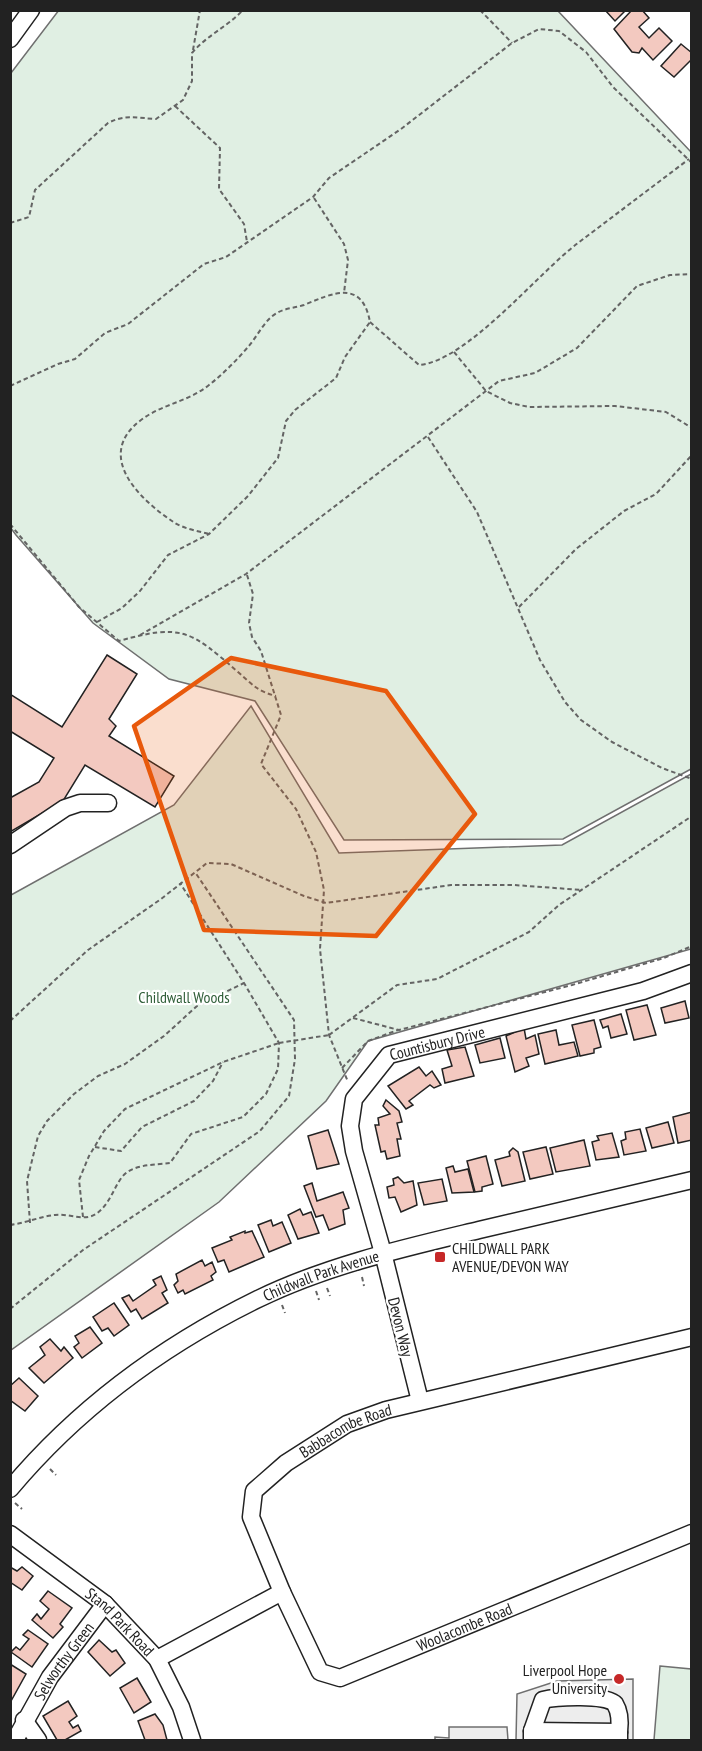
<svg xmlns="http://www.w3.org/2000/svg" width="702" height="1751" viewBox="0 0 702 1751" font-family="'PT Sans Narrow',sans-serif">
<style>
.green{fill:#e0efe3;stroke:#6f6f6f;stroke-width:1.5}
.parking{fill:#ededed;stroke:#6f6f6f;stroke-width:1.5}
.building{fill:#f3c9c0;stroke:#222;stroke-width:1.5}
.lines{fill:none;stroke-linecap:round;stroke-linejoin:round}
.minor-casing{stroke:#222;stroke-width:19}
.path{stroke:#646464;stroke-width:2;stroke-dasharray:4.5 3;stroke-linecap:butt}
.minor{stroke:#fff;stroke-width:16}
.path-bridge{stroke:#646464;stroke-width:2;stroke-dasharray:4.5 3;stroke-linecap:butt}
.marked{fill:#e8590c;fill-opacity:0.2;stroke:#e8590c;stroke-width:4.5;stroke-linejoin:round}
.poi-dot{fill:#c62828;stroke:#fff;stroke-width:2}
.labels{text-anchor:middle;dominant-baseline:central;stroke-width:4.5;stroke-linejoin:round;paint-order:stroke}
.park-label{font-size:16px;fill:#2f5e38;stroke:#fff}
.street-label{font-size:16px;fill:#222;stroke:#fff}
.poi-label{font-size:16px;fill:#222;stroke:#fff;text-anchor:start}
</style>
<rect width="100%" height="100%" fill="#fff"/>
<g class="green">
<path d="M59,10l499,1 133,141v617l-128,70 -219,1 -89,-139 -86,-22 -76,-56 -77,-88 -6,-8 1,-454z"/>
<path d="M251,706l88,147 223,-8 129,-71v175l-323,92 -42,60 -107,101 -208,148v-455l163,-90z"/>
<path d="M660,1666l31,3v71h-37z"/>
</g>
<g class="parking">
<path d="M633,1679v61h-117l1,-46 40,-13z"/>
<path d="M449,1727h58l1,13h-73v-3l14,1z"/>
</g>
<g class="building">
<path d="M605,10h21l-11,11z"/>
<path d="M632,10h10l7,8 -10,9 10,11 10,-10 13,13 -19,19 -11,-12 -3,5 -7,-1 -18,-23z"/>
<path d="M681,44l11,9v6l-18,18 -13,-11z"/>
<path d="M107,655l30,19 -28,45 7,7 -7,10 65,40 -19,31 -70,-42 -22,36 -53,31v-34l29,-16 15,-24 -44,-27v-37l52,33z"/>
<path d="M685,1001l4,17 -24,5 -4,-15z"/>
<path d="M647,1005l9,30 -22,5 -8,-30z"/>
<path d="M621,1014l6,20 -16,4 -3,-12 -5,2 -3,-8z"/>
<path d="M594,1020l7,27 -7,2v4l-14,3 -8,-31z"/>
<path d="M524,1028l2,11 9,-4 4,19 -13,4 3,8 -14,6 -9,-36z"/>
<path d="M556,1030l3,15 15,-3 4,14 -33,8 -7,-30z"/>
<path d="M500,1038l5,20 -25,5 -5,-18z"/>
<path d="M465,1047l9,29 -29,7 -3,-14 10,-3 -5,-16z"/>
<path d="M419,1067l7,9 6,-5 9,14 -7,3 -4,-3 -21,16 4,4 -7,4 -18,-23z"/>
<path d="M386,1100l13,11 3,11 -5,1 4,16h-4l3,17 -13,3 -2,-8 -4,1 -6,-27h4l-1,-7 12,-4 -7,-8z"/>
<path d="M692,1112v28l-14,3 -5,-26z"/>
<path d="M668,1122l6,21 -22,5 -6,-20z"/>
<path d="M640,1129l6,22 -22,4 -3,-14 5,-2 -1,-7z"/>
<path d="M328,1130l11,34 -22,5 -9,-33z"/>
<path d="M612,1133l7,24 -23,3 -4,-18 7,-2 -2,-4z"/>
<path d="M584,1140l6,26 -34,6 -6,-24z"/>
<path d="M546,1147l7,27 -23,5 -7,-27z"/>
<path d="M513,1148l5,4 7,29 -23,5 -7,-26 15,-4 -1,-4z"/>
<path d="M486,1156l7,28 -11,3v4l-7,1 -8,-31z"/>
<path d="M453,1166l2,6 13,-3 6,23 -22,1 -6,-25z"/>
<path d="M398,1177l6,6 9,-2 4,24 -16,7 -6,-15 -6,1 -2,-11 7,-2 -1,-6z"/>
<path d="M442,1179l5,22 -23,4 -6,-22z"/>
<path d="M312,1183l5,18 26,-9 6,16 -6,2 2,14 -16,6 -6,-15 -7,2 -12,-31z"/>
<path d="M300,1209l3,6 8,-3 8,21 -21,6 -10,-24z"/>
<path d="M271,1220l2,6 9,-4 9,21 -22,9 -11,-27z"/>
<path d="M245,1231v2l7,-2 12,26 -35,15 -5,-12 -6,2 -6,-14 20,-8 -2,-3z"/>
<path d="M202,1260l3,6 7,-4 4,10 -5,4 2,4 -28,14 -2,-4 -5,3 -4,-8 4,-4 -2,-7z"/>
<path d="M161,1276l6,14 -5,3 6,10 -26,16 -6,-10 -5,3 -9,-14 7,-3 4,6 23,-16 -3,-5z"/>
<path d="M114,1303l15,22 -15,11 -6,-8 -6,3 -9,-14z"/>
<path d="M90,1327l12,16 -20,15 -8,-11 5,-4 -4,-7z"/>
<path d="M50,1339l11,12 3,-4 9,11 -29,25 -15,-15 16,-13 -5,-8z"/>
<path d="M19,1378l19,18 -13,15 -15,-11v-14z"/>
<path d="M10,1567l7,4 5,-4 11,9 -11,14 -12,-8z"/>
<path d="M48,1591l24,17 -12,16 3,3 -10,11 -21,-18 5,-6 4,5 8,-10 -9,-8z"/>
<path d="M28,1630l20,14 -16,23 -21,-15 5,-5 4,3 9,-11 -6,-4z"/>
<path d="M99,1640l13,12 4,-2 9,13 -15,13 -22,-24z"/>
<path d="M10,1664l16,10 -15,27h-1z"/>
<path d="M137,1678l14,24 -17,11 -14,-25z"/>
<path d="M68,1701l9,15 -8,6 4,6 5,-3 3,6 -16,9h-8l-14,-24z"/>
<path d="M155,1714l8,11 4,15h-22l-7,-19z"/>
</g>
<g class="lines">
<defs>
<g id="minor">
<path d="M10,39l21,-29"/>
<path d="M10,845l55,-37 15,-5h28"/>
<path id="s1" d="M420,1401l-37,-148 -29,-102 -4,-25 4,-27 35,-44 254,-64 49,-18"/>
<path id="s2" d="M10,1489c68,-81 154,-144 248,-190 70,-34 146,-51 221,-69 71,-17 142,-34 213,-50"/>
<path id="s3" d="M10,1534l95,70 52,55 24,48 11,33"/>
<path id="s4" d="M282,1592l38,80 20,6 352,-145"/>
<path id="s5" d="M157,1659l125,-67 -31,-75 3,-26 32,-28 61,-39 39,-14 306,-73"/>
<path d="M24,1720l14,20"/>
<path d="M532,1731l11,-31c12,-3 64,-6 72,4 5,8 5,20 4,28"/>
<path id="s6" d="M15,1740l35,-63 55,-73"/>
<path d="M532,1740v-9l87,1v8"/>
</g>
</defs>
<use href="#minor" class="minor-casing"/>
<g class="path">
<path d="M480,10l32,33"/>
<path d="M193,50l7,-40"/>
<path d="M175,106l45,42 -1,41 25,35 3,18"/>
<path d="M314,198l30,46 4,16 -4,33"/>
<path d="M10,223l19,-6 6,-27 73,-67c17,-9 29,-5 48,-4l27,-19 9,-19v-28c14,-17 35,-26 51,-43"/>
<path d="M370,322l49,43c48,-4 118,-91 159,-122 37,-28 74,-56 111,-84"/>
<path d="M454,352l32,39 24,12 19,4 86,-1 51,6 26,16"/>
<path d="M10,386l48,-22 17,-5 30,-26 23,-9 76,-60 22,-7 87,-60 16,-19 72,-49 111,-86 27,-14 20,2 27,21 27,35 79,76"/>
<path d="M428,437l49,75 63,148 25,42 16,18 31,22 50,26 30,11"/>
<path d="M10,524l69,83 40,34c63,-18 72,-10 119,31 15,13 19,19 38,24"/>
<path d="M247,575l6,19 -4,29 3,14 9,14 20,64 -20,49 35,45 20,43 8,38 -4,59 9,86 19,47"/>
<path d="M519,607l57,-58 48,-38 32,-17 36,-39"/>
<path d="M97,622l25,-14 18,-17 28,-36 41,-21 39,-38 30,-38 8,-37 9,-11 41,-32 9,-21 25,-35c-8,-43 -37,-29 -66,-17 -9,3 -19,3 -27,8 -12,6 -20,24 -29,34 -12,14 -25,27 -39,38 -21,17 -47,19 -68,35 -48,36 0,81 34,103 10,6 23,8 34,11"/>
<path d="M140,635l106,-61 253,-193 36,-8 42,-25 60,-62 33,-11 22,-1"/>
<path d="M353,1018l46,12 173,-45 92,-27 28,-12"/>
<path d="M10,1021l78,-71 73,-51 46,-36 24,1 73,32 22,7 125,-18h63l68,5"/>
<path d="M329,1035l68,-50 40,-6 92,-47 30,-27 133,-89"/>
<path d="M342,1068l26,-27 30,-11"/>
<path d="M95,1147l26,4 21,-24 52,-26 19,-20 10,-19"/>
<path d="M83,1217l-4,-37 10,-24 15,-25 21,-22 98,-47 56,-19"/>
<path d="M30,1223l-3,-42 11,-45 9,-15 27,-27 24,-18 27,-12 39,-28 33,-30 47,-23"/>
<path d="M10,1225c16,-2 32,-9 45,-10 14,-2 28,7 41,-1 14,-10 17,-25 26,-37 10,-13 33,-12 48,-14l21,-29 52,-17 23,-23 12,-25 1,-26 -35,-60 -64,-100"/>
<path d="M362,1277l2,9"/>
<path d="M327,1288l3,8"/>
<path d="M316,1291l3,9"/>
<path d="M282,1305l3,8"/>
<path d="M10,1309l73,-59 177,-119 29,-35 6,-37 -1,-39 -99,-148"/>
<path d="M50,1469l6,6"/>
<path d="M15,1503l7,6"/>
</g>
<use href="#minor" class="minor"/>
<path class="path-bridge" d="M279,1043l50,-8"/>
</g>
<path class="marked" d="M231,658l155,33 89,123 -99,122 -172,-6 -70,-204z"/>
<g class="poi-dot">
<rect x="434" y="1251" width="12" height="12" rx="3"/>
<circle cx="619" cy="1679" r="6"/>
</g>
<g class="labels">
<g class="park-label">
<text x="184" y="997">Childwall Woods</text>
</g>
<g class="street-label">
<text stroke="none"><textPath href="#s1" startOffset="417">Countisbury Drive</textPath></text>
<text stroke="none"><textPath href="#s2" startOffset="382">Childwall Park Avenue</textPath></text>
<text transform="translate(401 1327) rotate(76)">Devon Way</text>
<text stroke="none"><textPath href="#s5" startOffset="360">Babbacombe Road</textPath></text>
<text stroke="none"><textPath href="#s3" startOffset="141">Stand Park Road</textPath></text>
<text stroke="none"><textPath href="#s4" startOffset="244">Woolacombe Road</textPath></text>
<text stroke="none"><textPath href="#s6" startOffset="93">Selworthy Green</textPath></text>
</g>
<g class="poi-label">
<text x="452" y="1248">CHILDWALL PARK<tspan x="452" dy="18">AVENUE/DEVON WAY</tspan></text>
<text x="607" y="1670" text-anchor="end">Liverpool Hope<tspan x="607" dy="18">University</tspan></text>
</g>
</g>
<rect width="702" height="1751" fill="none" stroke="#222222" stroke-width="24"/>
</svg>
